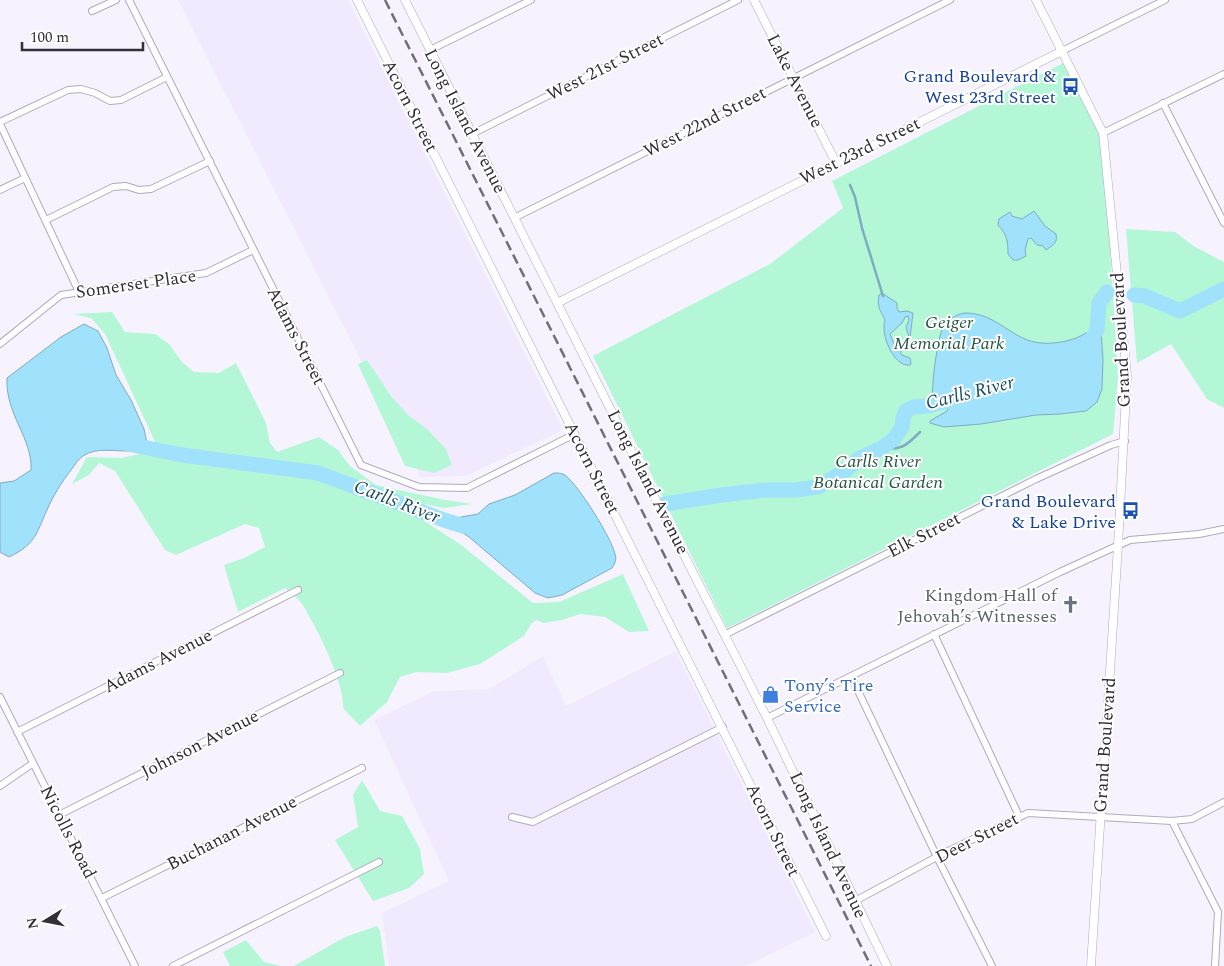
<svg xmlns="http://www.w3.org/2000/svg" width="1224" height="966" viewBox="0 0 1224 966" font-family="Spectral,serif">
<style>
.built{fill:#f1eafe}
.green{fill:#b3f7d7}
.water{fill:#a0e1fb;stroke:#7facc1;fill-rule:evenodd}
.lines{fill:none;stroke-linecap:round;stroke-linejoin:round}
.stream{stroke:#7facc1;stroke-width:2.5}
.river{stroke:#a0e1fb;stroke-width:15}
.minor-casing{stroke:#b1a8c1;stroke-width:8}
.tertiary-casing{stroke:#b1a8c1;stroke-width:9}
.minor{stroke:#fff;stroke-width:6}
.tertiary{stroke:#fff;stroke-width:8}
.rail{stroke:#716e78;stroke-width:2.5;stroke-dasharray:10 5;stroke-linecap:butt}
.labels{text-anchor:middle;dominant-baseline:central;stroke-width:4;stroke-linejoin:round;paint-order:stroke}
.street-label{font-size:18px;fill:#322f39;stroke:#fff}
.transit-label{font-size:18px;fill:#164399;stroke:#fff;text-anchor:end}
.park-label{font-size:18px;font-style:italic;fill:#275642;stroke:#fff}
.worship-label{font-size:18px;fill:#5b616d;stroke:#fff;text-anchor:end}
.shop-label{font-size:18px;fill:#366cbe;stroke:#fff;text-anchor:start}
.water-label{font-size:19px;font-style:italic;fill:#1b4e60;stroke:#fff}
</style>
<rect width="100%" height="100%" fill="#f7f3fe"/>
<g class="built">
<path d="M178,0h170l215,430 -97,46 -46,1z"/>
<path d="M676,651l139,281 -69,34h-357l-7,-53 67,-32 -75,-161 60,-29 55,-2 54,-33 23,50z"/>
</g>
<g class="green">
<path d="M1067,61l36,72 15,244 -5,57 -386,194 -134,-272 177,-92 73,-56 -11,-27z"/>
<path d="M1126,229l49,3 20,15 29,15v146l-17,-9 -36,-55 -34,19z"/>
<path d="M112,312l13,20 30,2 14,10 13,18 12,10 25,1 17,-10 30,60 4,20 7,9 42,-15 19,13 12,16 26,19 69,15 28,4 -30,4 -19,-4v17l36,23 73,59 26,-1 64,-28 26,57 -20,1 -24,-15 -25,-3 -18,6 -18,3 -8,-3 -5,4 -7,12 -44,28 -33,9 -31,-1 -16,5 -13,25 -27,24 -17,-18c2,-25 -27,-82 -41,-104 -4,-6 -11,-11 -17,-16l-47,24 -14,-47 20,-7 21,-11 -6,-19 -14,-4 -69,31 -11,-5 -50,-79 -16,-8 -10,12 -17,9 15,-27 34,1 28,-6 8,2 -1,-10 -51,-110 -14,-16 -18,-4z"/>
<path d="M367,360l24,36 17,19 19,14 19,20 6,16 -18,8 -29,-7 -47,-102z"/>
<path d="M362,780l18,31 22,5 18,33 4,25 -15,14 -36,13 -38,-61 23,-13 -5,-32z"/>
<path d="M377,926l3,5 5,35h-91l51,-29z"/>
<path d="M246,940l18,22 17,4h-51l-7,-14z"/>
</g>
<g class="water">
<path d="M1034,211l11,15 11,8c2,9 -3,11 -10,16l-3,-4 -6,-1 -6,-7 -3,1 -3,11 1,6 -8,4h-5l-5,-6c0,-12 -1,-20 -10,-29l1,-6 11,-7 2,4 10,3z"/>
<path d="M882,293l15,10v5l2,4 8,-1 6,2 -4,33 -9,6 2,3 8,3 1,6 -1,1c-17,2 -30,-32 -25,-45 -5,-11 -8,-12 -6,-25zM908,316l1,4 -3,7 3,10 -2,5 -12,4 -5,-12 12,-11 3,-6z"/>
<path d="M964,313c33,-1 49,29 78,30 10,1 24,-1 34,-5 7,-3 13,-7 21,-9l4,3 2,27 -1,30 -5,13 -11,9 -26,3 -24,1 -55,9 -37,3 -14,-4v-2l17,-10 1,-4 -2,-4 -15,6 -3,-3c5,-9 4,-13 5,-22 0,-11 6,-52 11,-59 5,-7 12,-10 20,-12z"/>
<path d="M84,324l14,7 9,17 9,27 15,25 13,29 4,19c-20,8 -48,-4 -65,8 -5,3 -8,9 -12,14 -10,13 -18,26 -24,40 -11,24 -11,34 -38,47l-9,-5v-69l14,-2 17,-11c2,-31 -26,-56 -24,-92l54,-41z"/>
<path d="M554,473c4,0 7,0 11,2 14,11 46,62 50,79 2,6 0,9 -3,14l-50,27 -14,3 -13,-5 -66,-56 -25,-17 34,-6 11,-10 26,-9z"/>
</g>
<g class="lines">
<g class="stream">
<path d="M850,185l5,12 7,31 21,68"/>
<path d="M882,448c20,2 24,-2 38,-16"/>
</g>
<g class="river">
<path d="M1134,295l11,1 35,15 44,-22"/>
<path d="M1088,347l9,-18 2,-26 8,-11"/>
<path d="M128,444l54,11 136,18 126,47 19,6"/>
<path d="M665,504l57,-9 43,-5h30l23,-3 28,-17 14,-12 22,-10 13,-10 7,-11 1,-9 3,-7 7,-4 15,-1 19,-5"/>
</g>
<defs>
<g id="minor">
<path d="M129,0l232,465 58,22 48,1 108,-54"/>
<path d="M92,11l24,-11"/>
<path d="M430,50l101,-50"/>
<path d="M1062,51l103,-51"/>
<path d="M1163,103l61,120"/>
<path d="M0,122l68,-32 13,-1 14,4 15,8 11,-1 46,-23"/>
<path d="M0,124l79,168"/>
<path d="M1103,133l121,-59"/>
<path d="M472,134l266,-134"/>
<path d="M0,190l25,-12"/>
<path d="M514,218l436,-218"/>
<path d="M46,220l67,-33 13,-1 13,4 12,-1 59,-28"/>
<path d="M0,344l61,-49 145,-22 47,-23"/>
<path d="M726,634l310,-155 75,-34 14,-4"/>
<path d="M934,634l85,182"/>
<path d="M851,676l86,181 55,109"/>
<path d="M0,697l135,269"/>
<path d="M767,718l293,-146 70,-32 69,-6 25,-5"/>
<path d="M17,732l281,-142"/>
<path d="M0,786l32,-22"/>
<path d="M59,815l281,-142"/>
<path d="M512,817l21,5 190,-95"/>
<path d="M1172,821l46,91 -3,54"/>
<path d="M102,898l260,-130"/>
<path d="M855,901l91,-49 82,-39 144,8 20,-2 32,-17"/>
<path d="M173,966l206,-104"/>
</g>
<g id="tertiary">
<path d="M357,0l469,936"/>
<path d="M405,0l247,492 115,226 120,248"/>
<path d="M754,0l82,163"/>
<path d="M1036,0l67,133 24,242 -9,171 -27,420"/>
<path d="M557,303l505,-252"/>
</g>
</defs>
<use href="#minor" class="minor-casing"/>
<use href="#tertiary" class="tertiary-casing"/>
<use href="#minor" class="minor"/>
<use href="#tertiary" class="tertiary"/>
<path class="rail" d="M385,0l486,966"/>
</g>
<defs>
<symbol id="bus-bare" viewBox="-9 -9 18 18"><path d="M-5-6H5V4H4V6H2V4H-2V6H-4V4H-5ZM-3.5-4V0h7V-4ZM-3.5 1.2v1.5H-2V1.2ZM2 1.2v1.5H3.5V1.2Z" fill="#1a4fb4" stroke="#fff" stroke-width="2.5" paint-order="stroke"/></symbol>
<symbol id="church-bare" viewBox="-9 -9 18 18"><path d="M-1.2-6h2.4v3.5h3.3v2.4h-3.3V6h-2.4V-.1h-3.3v-2.4h3.3Z" fill="#6b7280" stroke="#fff" stroke-width="2.5" paint-order="stroke"/></symbol>
<symbol id="shop-bare" viewBox="-9 -9 18 18"><path d="M-5-2.5h2.3a2.7 3.5 0 0 1 5.4 0H5L5.5 6h-11ZM-1.5-2.5h3a1.5 2.3 0 0 0-3 0Z" fill="#3f7fe0" stroke="#fff" stroke-width="2.5" paint-order="stroke"/></symbol>
</defs>
<g fill-rule="evenodd">
<use href="#bus-bare" x="1058" y="74" width="25" height="25"/>
<use href="#bus-bare" x="1118" y="498" width="25" height="25"/>
<use href="#church-bare" x="1058" y="592" width="25" height="25"/>
<use href="#shop-bare" x="758" y="682" width="25" height="25"/>
</g>
<g class="labels">
<g class="street-label">
<text transform="translate(605 67) rotate(-27)">West 21st Street</text>
<text transform="translate(795 81) rotate(63)">Lake Avenue</text>
<text transform="translate(410 106) rotate(63)">Acorn Street</text>
<text transform="translate(465 121) rotate(63)">Long Island Avenue</text>
<text transform="translate(705 122) rotate(-27)">West 22nd Street</text>
<text transform="translate(860 151) rotate(-26)">West 23rd Street</text>
<text transform="translate(136 284) rotate(-8)">Somerset Place</text>
<text transform="translate(296 336) rotate(63)">Adams Street</text>
<text transform="translate(1121 340) rotate(-93)">Grand Boulevard</text>
<text transform="translate(592 468) rotate(63)">Acorn Street</text>
<text transform="translate(648 482) rotate(63)">Long Island Avenue</text>
<text transform="translate(924 535) rotate(-27)">Elk Street</text>
<text transform="translate(158 661) rotate(-27)">Adams Avenue</text>
<text transform="translate(200 744) rotate(-27)">Johnson Avenue</text>
<text transform="translate(1105 745) rotate(-86)">Grand Boulevard</text>
<text transform="translate(773 830) rotate(64)">Acorn Street</text>
<text transform="translate(68 832) rotate(63)">Nicolls Road</text>
<text transform="translate(232 833) rotate(-27)">Buchanan Avenue</text>
<text transform="translate(977 838) rotate(-27)">Deer Street</text>
<text transform="translate(828 845) rotate(65)">Long Island Avenue</text>
</g>
<g class="transit-label">
<text x="1056" y="76">Grand Boulevard &amp;<tspan x="1056" dy="21">West 23rd Street</tspan></text>
<text x="1116" y="501">Grand Boulevard<tspan x="1116" dy="21">&amp; Lake Drive</tspan></text>
</g>
<g class="park-label">
<text x="949" y="322">Geiger<tspan x="949" dy="21">Memorial Park</tspan></text>
<text x="878" y="461">Carlls River<tspan x="878" dy="21">Botanical Garden</tspan></text>
</g>
<g class="worship-label">
<text x="1057" y="595">Kingdom Hall of<tspan x="1057" dy="21">Jehovah’s Witnesses</tspan></text>
</g>
<g class="shop-label">
<text x="784" y="685">Tony’s Tire<tspan x="784" dy="21">Service</tspan></text>
</g>
<g class="water-label">
<text transform="translate(970 393) rotate(-14)">Carlls River</text>
<text transform="translate(397 502) rotate(21)">Carlls River</text>
</g>
</g>
<g transform="translate(45 921) rotate(260)" stroke="#ffffff" stroke-width="4" paint-order="stroke">
<path d="M0-4L9 19L0 12L-9 19Z" fill="#322f39"/>
<text y="-8" font-size="14" font-weight="bold" text-anchor="middle" fill="#322f39">N</text>
</g>
<path d="M22 42v8h121v-8" fill="none" stroke="#322f39" stroke-width="2.5"/>
<text x="30" y="42" font-size="15" fill="#322f39" stroke="#ffffff" stroke-width="4" paint-order="stroke">100 m</text>
</svg>
